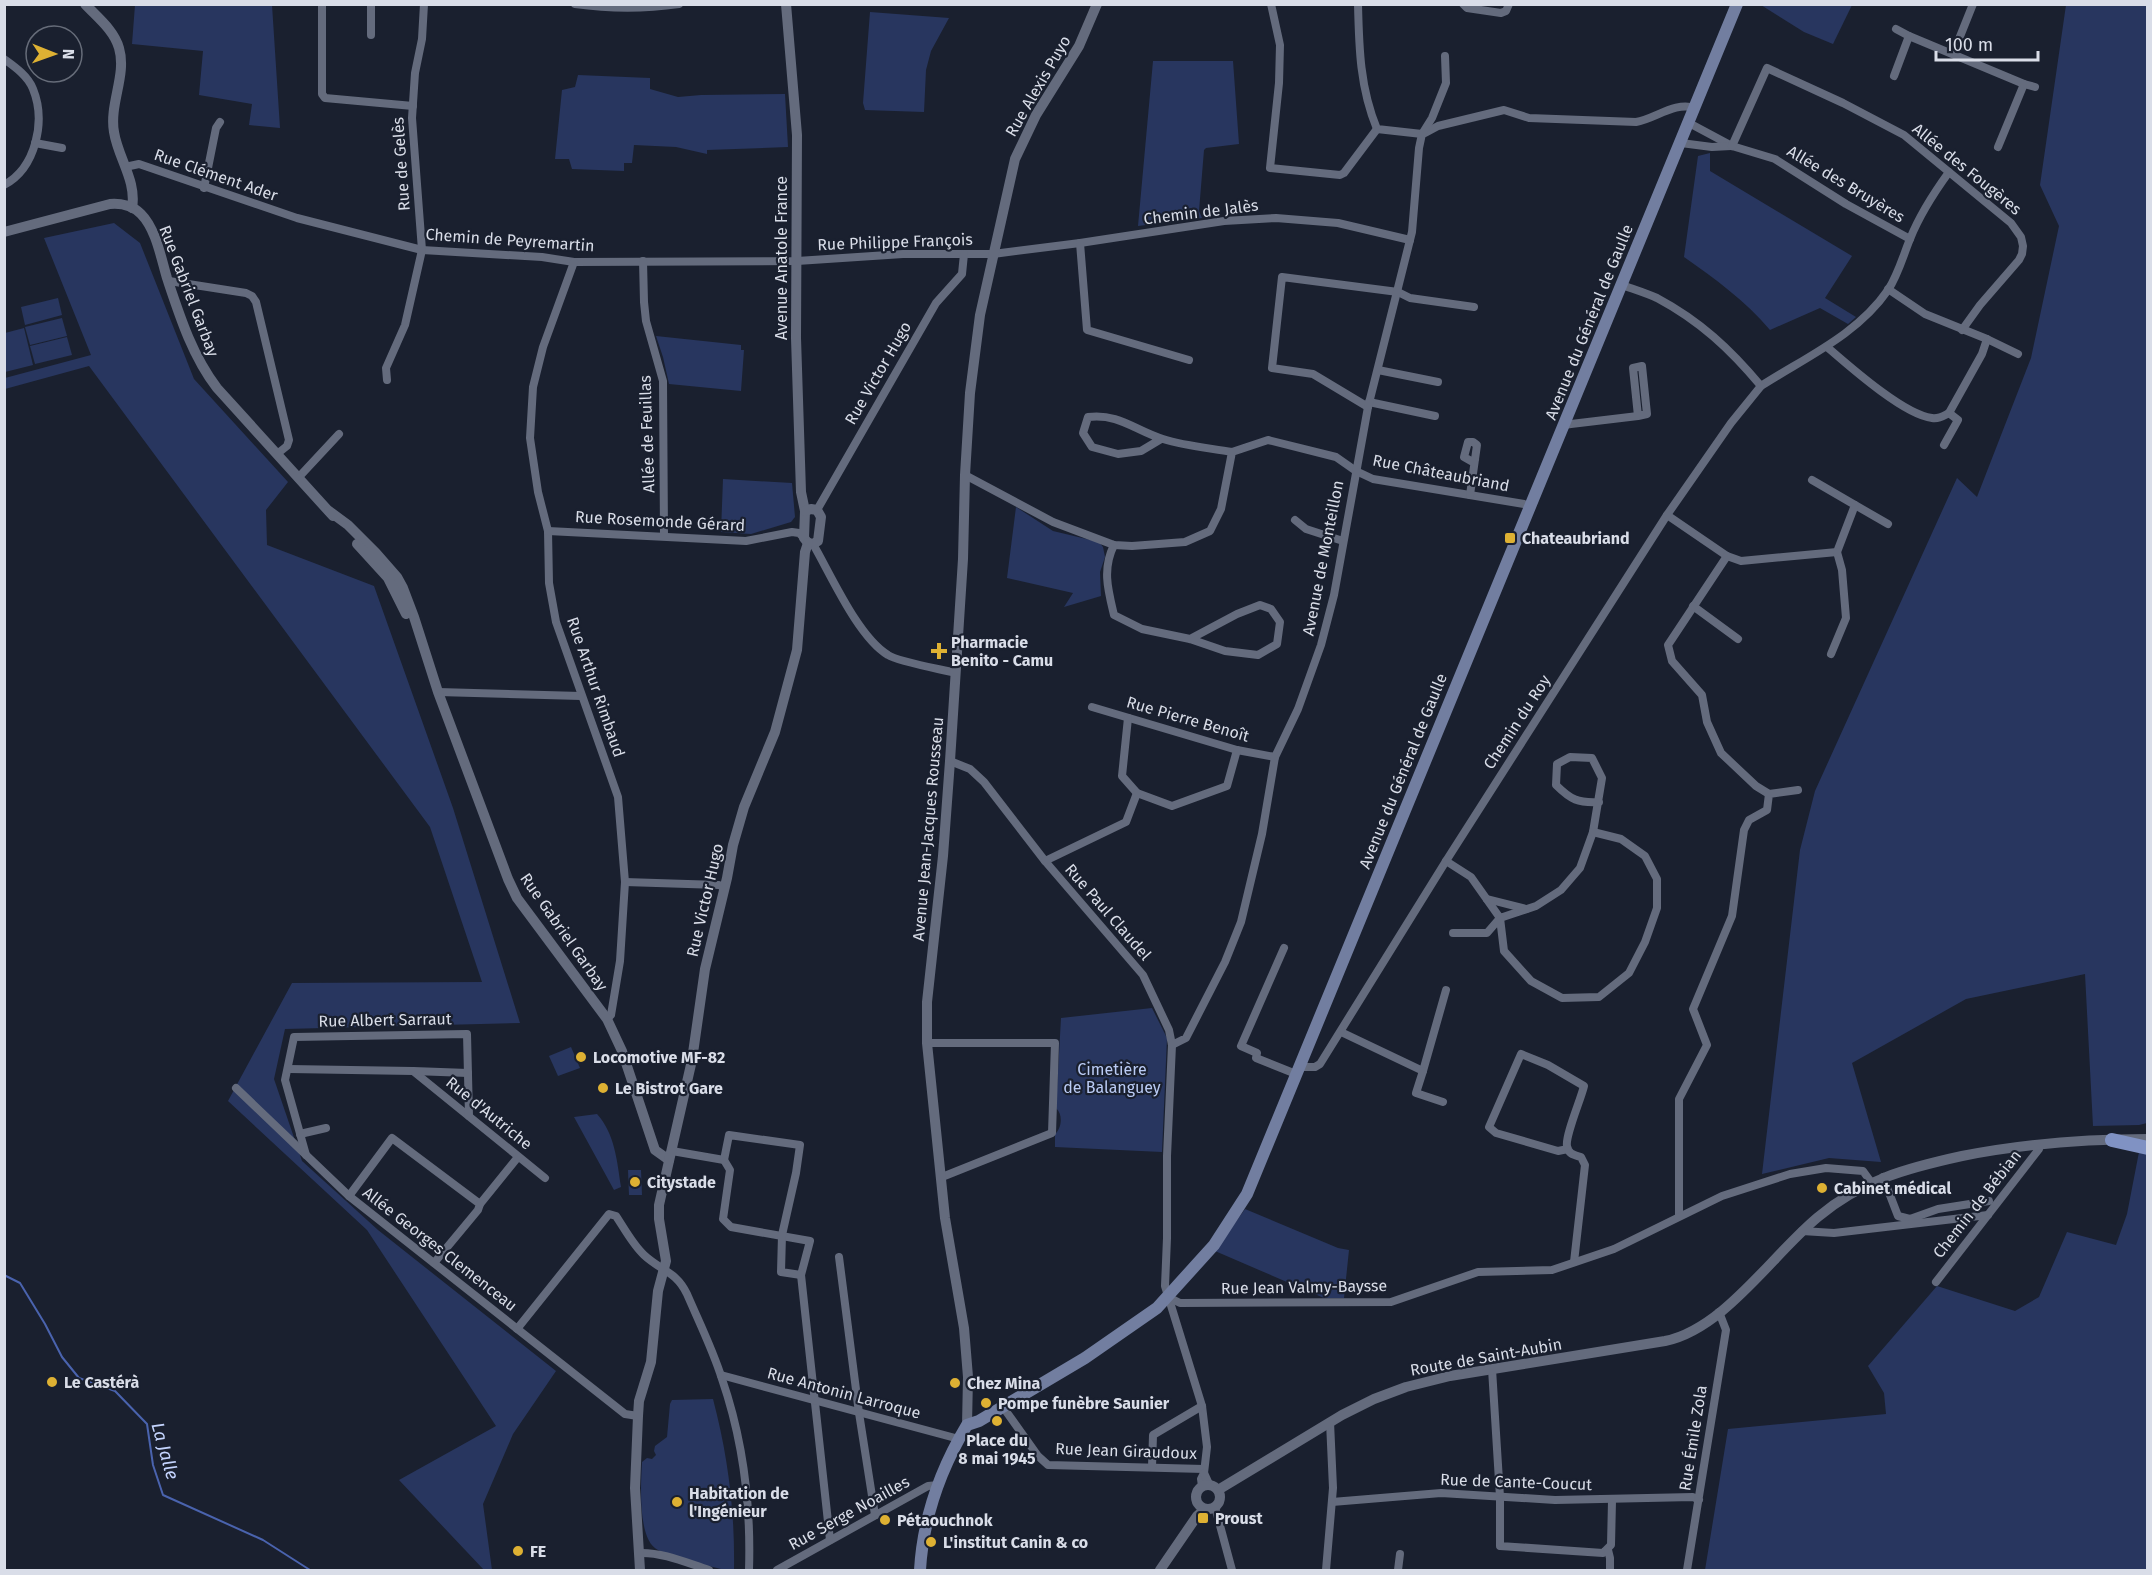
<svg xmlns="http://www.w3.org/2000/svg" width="2152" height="1575" viewBox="0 0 2152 1575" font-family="'Fira Sans',sans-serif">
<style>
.green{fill:#28365f}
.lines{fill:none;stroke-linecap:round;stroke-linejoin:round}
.stream{stroke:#4a63ae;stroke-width:2}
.minor{stroke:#646b7d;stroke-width:8}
.tertiary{stroke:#646b7d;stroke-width:10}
.secondary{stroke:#727ea0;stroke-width:12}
.primary{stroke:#8092c3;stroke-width:14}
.poi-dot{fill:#deb133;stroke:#1a202f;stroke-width:2}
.labels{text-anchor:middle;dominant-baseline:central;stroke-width:4.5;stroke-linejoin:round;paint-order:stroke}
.street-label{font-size:16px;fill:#d9dde8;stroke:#1a202f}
.poi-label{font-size:16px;font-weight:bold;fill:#d9dde8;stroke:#1a202f;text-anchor:start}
.park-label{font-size:16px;fill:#bacbf4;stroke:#1a202f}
.water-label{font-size:18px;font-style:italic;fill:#c4d4fe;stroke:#1a202f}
</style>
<rect width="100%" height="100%" fill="#1a202f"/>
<g class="green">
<path d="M135,5h137l8,123 -31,-3 3,-21 -53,-9 4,-44 -71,-7z"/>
<path d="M1761,5h91l-19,39 -29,-12z"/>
<path d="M2066,5h81v1118l-8,2 -46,1 -8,-152 -119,25 -114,64 29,99 -52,-4 -67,16 38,-324 15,-59 142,-313 20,19 54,-139 28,-132 -19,-41z"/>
<path d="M870,12l79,6 -18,33 -5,19 -2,42 -59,-2 -2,-7z"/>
<path d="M1153,61h80l6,83 -33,4 -2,2 -5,61 3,7 -64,8z"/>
<path d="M578,75l72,3v11l28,8 23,-2 84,-1 3,53 -81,3v4l-31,-7 -42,-2 -2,18h-8v8l-52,-2 -3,-10h-14l7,-69 13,-3z"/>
<path d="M1710,153v18l142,85 -27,42 31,19 -8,7 -28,-16 -50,22c-24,-29 -55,-51 -86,-73l14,-101z"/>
<path d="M114,223l26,20 54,136 94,103 -22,28 1,35 107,41 79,222 67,215 -235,6 -11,50 28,82 76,69 178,141 -43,63 -30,70 9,66h-8l-85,-90 97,-54 -129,-196 -139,-129 64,-118 190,-1 -52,-155 -341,-461 -84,23v-11l86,-23 -47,-117z"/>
<path d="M58,298l4,17 -37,10 -4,-18z"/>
<path d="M62,318l5,18 -37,9 -5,-18z"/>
<path d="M24,328l9,37 -28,7v-39z"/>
<path d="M656,336l85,9v5h3l-3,41 -72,-7 -6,-27z"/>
<path d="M67,337l5,18 -37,9 -5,-18z"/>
<path d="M723,479l69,4 3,34 -4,5 -40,12 -30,-2z"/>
<path d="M1016,507l37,24 46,11 4,5 2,10 -5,15 1,24 -37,11 9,-14 -66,-15z"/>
<path d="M1152,1008l15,30 -5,114 -107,-5v-13c7,-6 8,-20 1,-26l5,-90z"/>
<path d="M571,1047l9,21 -22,8 -9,-20z"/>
<path d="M597,1114c18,20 20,47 24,73l-7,3 -40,-73z"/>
<path d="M2139,1152l8,2v416h-442l23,-141 158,-15 -2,-21 -16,-27 69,-80 78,25 24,-14 28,-65 49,13 11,-31z"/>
<path d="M628,1170h13l1,25h-13z"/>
<path d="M1245,1209l93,39 11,2 -5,48h-20l-109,-47z"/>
<path d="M713,1399c15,57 22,112 21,171h-9c-20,-5 -50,-11 -67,-20 -21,-10 -17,-67 -16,-88l5,-4 5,1 4,-4 -2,-4 1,-5 12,-9 3,-33 2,-4z"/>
</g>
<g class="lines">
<path class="stream" d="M4,1275l16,8 25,41 17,33 17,21 36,13 32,33 6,41 10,30 100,45 47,30"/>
<g class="minor">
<path d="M322,4v90l3,4 88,8"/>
<path d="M575,4c36,5 69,5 104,0"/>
<path d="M1271,4l9,41 -1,38 -9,85 70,7 4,-2 33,-44"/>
<path d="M1358,4c1,44 2,84 19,125l45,5"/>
<path d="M1463,4l4,4 34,5 5,-2 3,-7"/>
<path d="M1896,29l13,7"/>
<path d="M371,35v-31"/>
<path d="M1953,54l20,-50"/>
<path d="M4,59c11,8 24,17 29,30 13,32 3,79 -29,96"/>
<path d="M1894,76l15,-40 115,48 -26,63"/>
<path d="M2024,84l11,3"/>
<path d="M1689,123l43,23 43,13 71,45 64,35"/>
<path d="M1425,133l13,-7 66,-16 25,8 107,4c19,-3 39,-21 59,-14"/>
<path d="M35,143l27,5"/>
<path d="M1681,143l31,4 19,-1"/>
<path d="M1732,146l35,-78 76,35 61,32 107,88 10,14 2,9 -1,8 -3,6 -39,45 -18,25"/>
<path d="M125,167l14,-3 158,54 125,32 120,7 32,5 223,-1 106,-7h90l87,-11 144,-22 52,-3 62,5 72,17"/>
<path d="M204,188l12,-60 4,-6"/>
<path d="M1080,243l7,87 102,30"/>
<path d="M643,261l1,41 2,19 17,60 1,155"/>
<path d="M574,262l-31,85 -10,40 -3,51 8,54 10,39 1,52 7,39 62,175 7,85 -5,79 -9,54 -4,4"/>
<path d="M169,281l77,12 6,3 4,6 33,138 -2,6 -10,8"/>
<path d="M1622,285c11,4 24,8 35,13 43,23 73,51 104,88 45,-29 96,-51 127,-96 10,-15 15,-34 22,-51 10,-25 23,-45 39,-67"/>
<path d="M1888,289l37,25 62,25 31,15"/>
<path d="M1827,347c22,19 77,68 105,71 7,1 11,-2 17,-5l33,-59 5,-15"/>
<path d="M1378,370l60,12"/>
<path d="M387,380l-1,-12 19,-43 17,-75 -10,-132 3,-45 7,-34 2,-35"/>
<path d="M1369,402l66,14"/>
<path d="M1368,407l-55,-33 -41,-6 10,-91 116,15 12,6 64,9"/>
<path d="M1564,425l7,-1 67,-8 9,-2 -5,-48 -9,2 5,48"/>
<path d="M1161,439l-20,12 -23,3 -26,-7 -9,-14 5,-16c31,-4 48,14 75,22 22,7 46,9 69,13"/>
<path d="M1944,445l14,-25 -9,-7"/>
<path d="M965,475l88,47 61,23 18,1 53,-4 25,-11 11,-22 11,-57 36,-12 68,17 20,14 17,8 151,25 6,3"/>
<path d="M298,478l41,-44"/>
<path d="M1470,495l7,-50 -4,-3h-5l-4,15 7,4 4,-2"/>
<path d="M1855,505l33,19"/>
<path d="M817,510l119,-207 26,-29 2,-20"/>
<path d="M1667,515l60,41 14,5 96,-9 18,-47 -43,-25"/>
<path d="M1295,520l11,9 37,12"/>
<path d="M548,531l198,10 46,-9 7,1 5,5"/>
<path d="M813,544c18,31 45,93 75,111 11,7 52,14 68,18"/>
<path d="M1114,545c-12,24 -6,45 0,70l28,14 48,10 35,12 33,4 19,-11 3,-22 -9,-13 -11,-4 -23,9 -47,25"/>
<path d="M1727,556l-59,89 4,16 30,34 5,27 14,31 35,33 13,8"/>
<path d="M1693,606l45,33"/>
<path d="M1831,654l15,-36 -4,-48 -5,-18"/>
<path d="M438,692l143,4"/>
<path d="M1092,707l145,43 38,7"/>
<path d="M1128,718l-6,58 15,17 35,13 55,-20 10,-36"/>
<path d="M950,761l20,8 14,13 61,79 98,114 26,55 3,15 -5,111v82l-2,48 37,120 5,41 -3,26 -3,6 1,7"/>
<path d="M1045,861l81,-39 11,-29"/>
<path d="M1446,861l25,16 29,41 36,-12 25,-16 19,-22 13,-36 9,-54 -10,-20 -22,-1 -13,7 -1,21c15,15 22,18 43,17"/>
<path d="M625,882l94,3 6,3"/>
<path d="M1487,899l39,10"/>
<path d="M1453,933h34l13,-15 4,33 27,30 31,17 37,-1 30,-24 16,-31 12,-34v-29l-12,-23 -24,-17 -28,-7"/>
<path d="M1284,948l-43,98 16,7 -1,5 40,16"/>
<path d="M1341,1032l82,39 23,-81"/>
<path d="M927,1043h128l-3,90 -110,44"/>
<path d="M1172,1045l14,-7 39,-76 16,-40 21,-88 13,-77 23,-48 23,-64 13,-50 34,-188 44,-175 7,-84 3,-14 10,-16 14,-35 -1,-27"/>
<path d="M1299,1067h16l5,-3 126,-203 221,-346 64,-92 30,-37"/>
<path d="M289,1069l124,2 132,107"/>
<path d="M413,1071l55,2"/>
<path d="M1423,1071l-7,22 27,9"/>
<path d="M236,1088l113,108 276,218 13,2"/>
<path d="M300,1134l26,-6"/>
<path d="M1568,1149l-10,2 -62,-18 -7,-6 32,-73 27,11 36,21c-3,13 -19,50 -17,60 1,8 7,9 14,11l4,8 -11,97"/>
<path d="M672,1151l52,9 6,10 -7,49 8,8 79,14 -9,34 29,265"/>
<path d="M306,1155l-21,-75 9,-43 173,-3 2,82"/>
<path d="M724,1160l5,-25 71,10 -4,28 -14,62 -1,37 20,3"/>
<path d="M1883,1177l15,39 12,3 28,-10 51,-8"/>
<path d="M349,1196l43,-58 88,66 -2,6 -44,53"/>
<path d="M480,1204l38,-47"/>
<path d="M1679,1215v-116l28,-54 -14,-36 39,-93 12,-86 5,-10 18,-10 2,-16 29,-4"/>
<path d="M1802,1231l32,2 154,-18"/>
<path d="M839,1257l20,156 16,102"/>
<path d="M1936,1282l103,-133 1,-5"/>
<path d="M1168,1297l12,6 211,-1 87,-30 74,-2 62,-21 108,-53 68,-22 36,-6 37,3 8,11"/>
<path d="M517,1329l92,-115 7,2c8,12 17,29 28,39 17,16 32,16 43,39 12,28 26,56 35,85 21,61 29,127 27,191"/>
<path d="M1492,1369l8,128v49l103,7 8,-8 1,-44"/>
<path d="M721,1375l238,64"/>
<path d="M1003,1407l35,49 10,9 156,4"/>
<path d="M1152,1467l1,-32 49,-29"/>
<path d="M1204,1473l5,11"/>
<path d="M1332,1502l109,-9 114,7 138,-3 6,3"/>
<path d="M1215,1507l17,63"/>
<path d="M1608,1550l2,8v12"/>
<path d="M639,1553c24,-1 48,10 70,17"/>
<path d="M777,1570l151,-84 10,-1"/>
<path d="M1326,1570l7,-82 -3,-66"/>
<path d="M1398,1570l2,-16"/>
<path d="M1687,1570l39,-240 -7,-18"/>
</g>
<g class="tertiary">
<path d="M85,4c12,13 29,26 34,44 8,27 -10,56 -5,84 4,26 23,49 18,76"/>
<path d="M786,4l11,131 -1,203 5,154 4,19 -1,27 4,5"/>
<path d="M4,232l106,-28c11,-1 23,2 31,10 15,15 20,44 26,64 13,39 25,77 50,110l116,128"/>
<path d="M329,511l19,14 28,28 21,24 6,11 11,29 24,75 70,187 9,19 90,121 15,32 33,99 14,10"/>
<path d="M805,511l6,-2 6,1 4,7 -3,24 -5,3 -5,-1"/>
<path d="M357,544l31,34 18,36"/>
<path d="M967,1425l1,-48 -4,-49 -19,-110 -18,-175v-41l16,-146 7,-95 13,-202 2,-84 5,-82 10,-78 35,-156 21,-44 43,-69 18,-42"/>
<circle cx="1208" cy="1497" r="12"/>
<path d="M1218,1490l124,-75 32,-16 32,-12 44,-11 215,-35c59,-12 107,-86 153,-124 44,-37 89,-49 144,-61 61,-12 123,-17 186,-17"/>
<path d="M640,1570l-5,-82 3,-72 1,-15 12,-39 7,-71 8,-30 -7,-42v-14l33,-145 13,-91 22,-91 6,-33 11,-38 31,-75 22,-82 8,-98 3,-9"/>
<path d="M1160,1570l37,-54 8,-7"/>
</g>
<path class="secondary" d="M920,1570c3,-51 20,-100 47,-145l12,-4 106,-63 72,-50 57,-63 33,-51 490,-1190"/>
<path class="primary" d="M2112,1140l36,8"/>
</g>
<g class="poi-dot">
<rect x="1504" y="532" width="12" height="12" rx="3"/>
<path d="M936 642h6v6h6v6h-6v6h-6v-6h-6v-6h6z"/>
<circle cx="581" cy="1057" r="6"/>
<circle cx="603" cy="1088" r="6"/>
<circle cx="635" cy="1182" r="6"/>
<circle cx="1822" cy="1188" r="6"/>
<circle cx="52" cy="1382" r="6"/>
<circle cx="955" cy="1383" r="6"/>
<circle cx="986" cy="1403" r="6"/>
<circle cx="997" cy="1421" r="6"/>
<circle cx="677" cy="1502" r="6"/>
<rect x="1197" y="1512" width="12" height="12" rx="3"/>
<circle cx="885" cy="1520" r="6"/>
<circle cx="931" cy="1542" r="6"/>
<circle cx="518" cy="1551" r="6"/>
</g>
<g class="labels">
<g class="street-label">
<text transform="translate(1038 86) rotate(-60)">Rue Alexis Puyo</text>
<text transform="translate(401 164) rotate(-94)">Rue de Gelès</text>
<text transform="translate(1967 169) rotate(39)">Allée des Fougères</text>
<text transform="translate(216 175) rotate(19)">Rue Clément Ader</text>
<text transform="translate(1846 184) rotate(31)">Allée des Bruyères</text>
<text transform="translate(1201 212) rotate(-7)">Chemin de Jalès</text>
<text transform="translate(510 240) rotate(4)">Chemin de Peyremartin</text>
<text transform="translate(895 242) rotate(-2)">Rue Philippe François</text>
<text transform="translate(781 258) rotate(-90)">Avenue Anatole France</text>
<text transform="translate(189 291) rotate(69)">Rue Gabriel Garbay</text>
<text transform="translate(1589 322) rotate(-68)">Avenue du Général de Gaulle</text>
<text transform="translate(878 373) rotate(-60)">Rue Victor Hugo</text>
<text transform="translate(647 434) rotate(-92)">Allée de Feuillas</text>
<text transform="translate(1441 473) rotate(11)">Rue Châteaubriand</text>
<text transform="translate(660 521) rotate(3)">Rue Rosemonde Gérard</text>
<text transform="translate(1323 558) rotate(-79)">Avenue de Monteillon</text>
<text transform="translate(596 687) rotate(71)">Rue Arthur Rimbaud</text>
<text transform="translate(1188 719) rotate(16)">Rue Pierre Benoît</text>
<text transform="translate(1517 722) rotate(-57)">Chemin du Roy</text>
<text transform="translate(1403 771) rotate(-68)">Avenue du Général de Gaulle</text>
<text transform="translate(928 829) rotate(-85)">Avenue Jean-Jacques Rousseau</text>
<text transform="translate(705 900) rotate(-77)">Rue Victor Hugo</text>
<text transform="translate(1108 912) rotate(49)">Rue Paul Claudel</text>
<text transform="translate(564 932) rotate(55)">Rue Gabriel Garbay</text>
<text transform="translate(385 1020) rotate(-1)">Rue Albert Sarraut</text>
<text transform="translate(489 1113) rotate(39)">Rue d'Autriche</text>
<text transform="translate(1977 1204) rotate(-52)">Chemin de Bébian</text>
<text transform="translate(440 1249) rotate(38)">Allée Georges Clemenceau</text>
<text transform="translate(1304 1287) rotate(-1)">Rue Jean Valmy-Baysse</text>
<text transform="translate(1486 1357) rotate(-10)">Route de Saint-Aubin</text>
<text transform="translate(844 1393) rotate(15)">Rue Antonin Larroque</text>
<text transform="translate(1693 1438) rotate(-81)">Rue Émile Zola</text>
<text transform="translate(1126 1451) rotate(2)">Rue Jean Giraudoux</text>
<text transform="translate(1516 1482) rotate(2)">Rue de Cante-Coucut</text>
<text transform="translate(849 1513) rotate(-29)">Rue Serge Noailles</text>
</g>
<g class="poi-label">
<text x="1522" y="538">Chateaubriand</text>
<text x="951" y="642">Pharmacie<tspan x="951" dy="18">Benito - Camu</tspan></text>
<text x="593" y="1057">Locomotive MF-82</text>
<text x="615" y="1088">Le Bistrot Gare</text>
<text x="647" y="1182">Citystade</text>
<text x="1834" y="1188">Cabinet médical</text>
<text x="64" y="1382">Le Castérà</text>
<text x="967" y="1383">Chez Mina</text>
<text x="998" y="1403">Pompe funèbre Saunier</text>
<text x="997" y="1440" text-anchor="middle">Place du<tspan x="997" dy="18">8 mai 1945</tspan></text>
<text x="689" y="1493">Habitation de<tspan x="689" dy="18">l'Ingénieur</tspan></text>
<text x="1215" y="1518">Proust</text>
<text x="897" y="1520">Pétaouchnok</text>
<text x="943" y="1542">L'institut Canin &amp; co</text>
<text x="530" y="1551">FE</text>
</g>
<g class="park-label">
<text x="1112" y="1069">Cimetière<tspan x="1112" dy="18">de Balanguey</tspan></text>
</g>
<g class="water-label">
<text transform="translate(165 1451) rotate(74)">La Jalle</text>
</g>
</g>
<rect width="2152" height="1575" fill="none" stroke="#d9dde8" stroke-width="12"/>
<g transform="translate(54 54) rotate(91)"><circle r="28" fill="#1a202f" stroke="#666c79" stroke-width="1.5"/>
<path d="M0-4.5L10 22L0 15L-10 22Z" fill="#deb133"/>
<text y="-9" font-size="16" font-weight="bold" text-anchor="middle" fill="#d9dde8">N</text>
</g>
<path d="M1936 51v9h102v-9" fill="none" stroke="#d9dde8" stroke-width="3"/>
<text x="1945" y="51" font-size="18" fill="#d9dde8" stroke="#1a202f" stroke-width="4.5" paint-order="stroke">100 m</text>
</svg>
